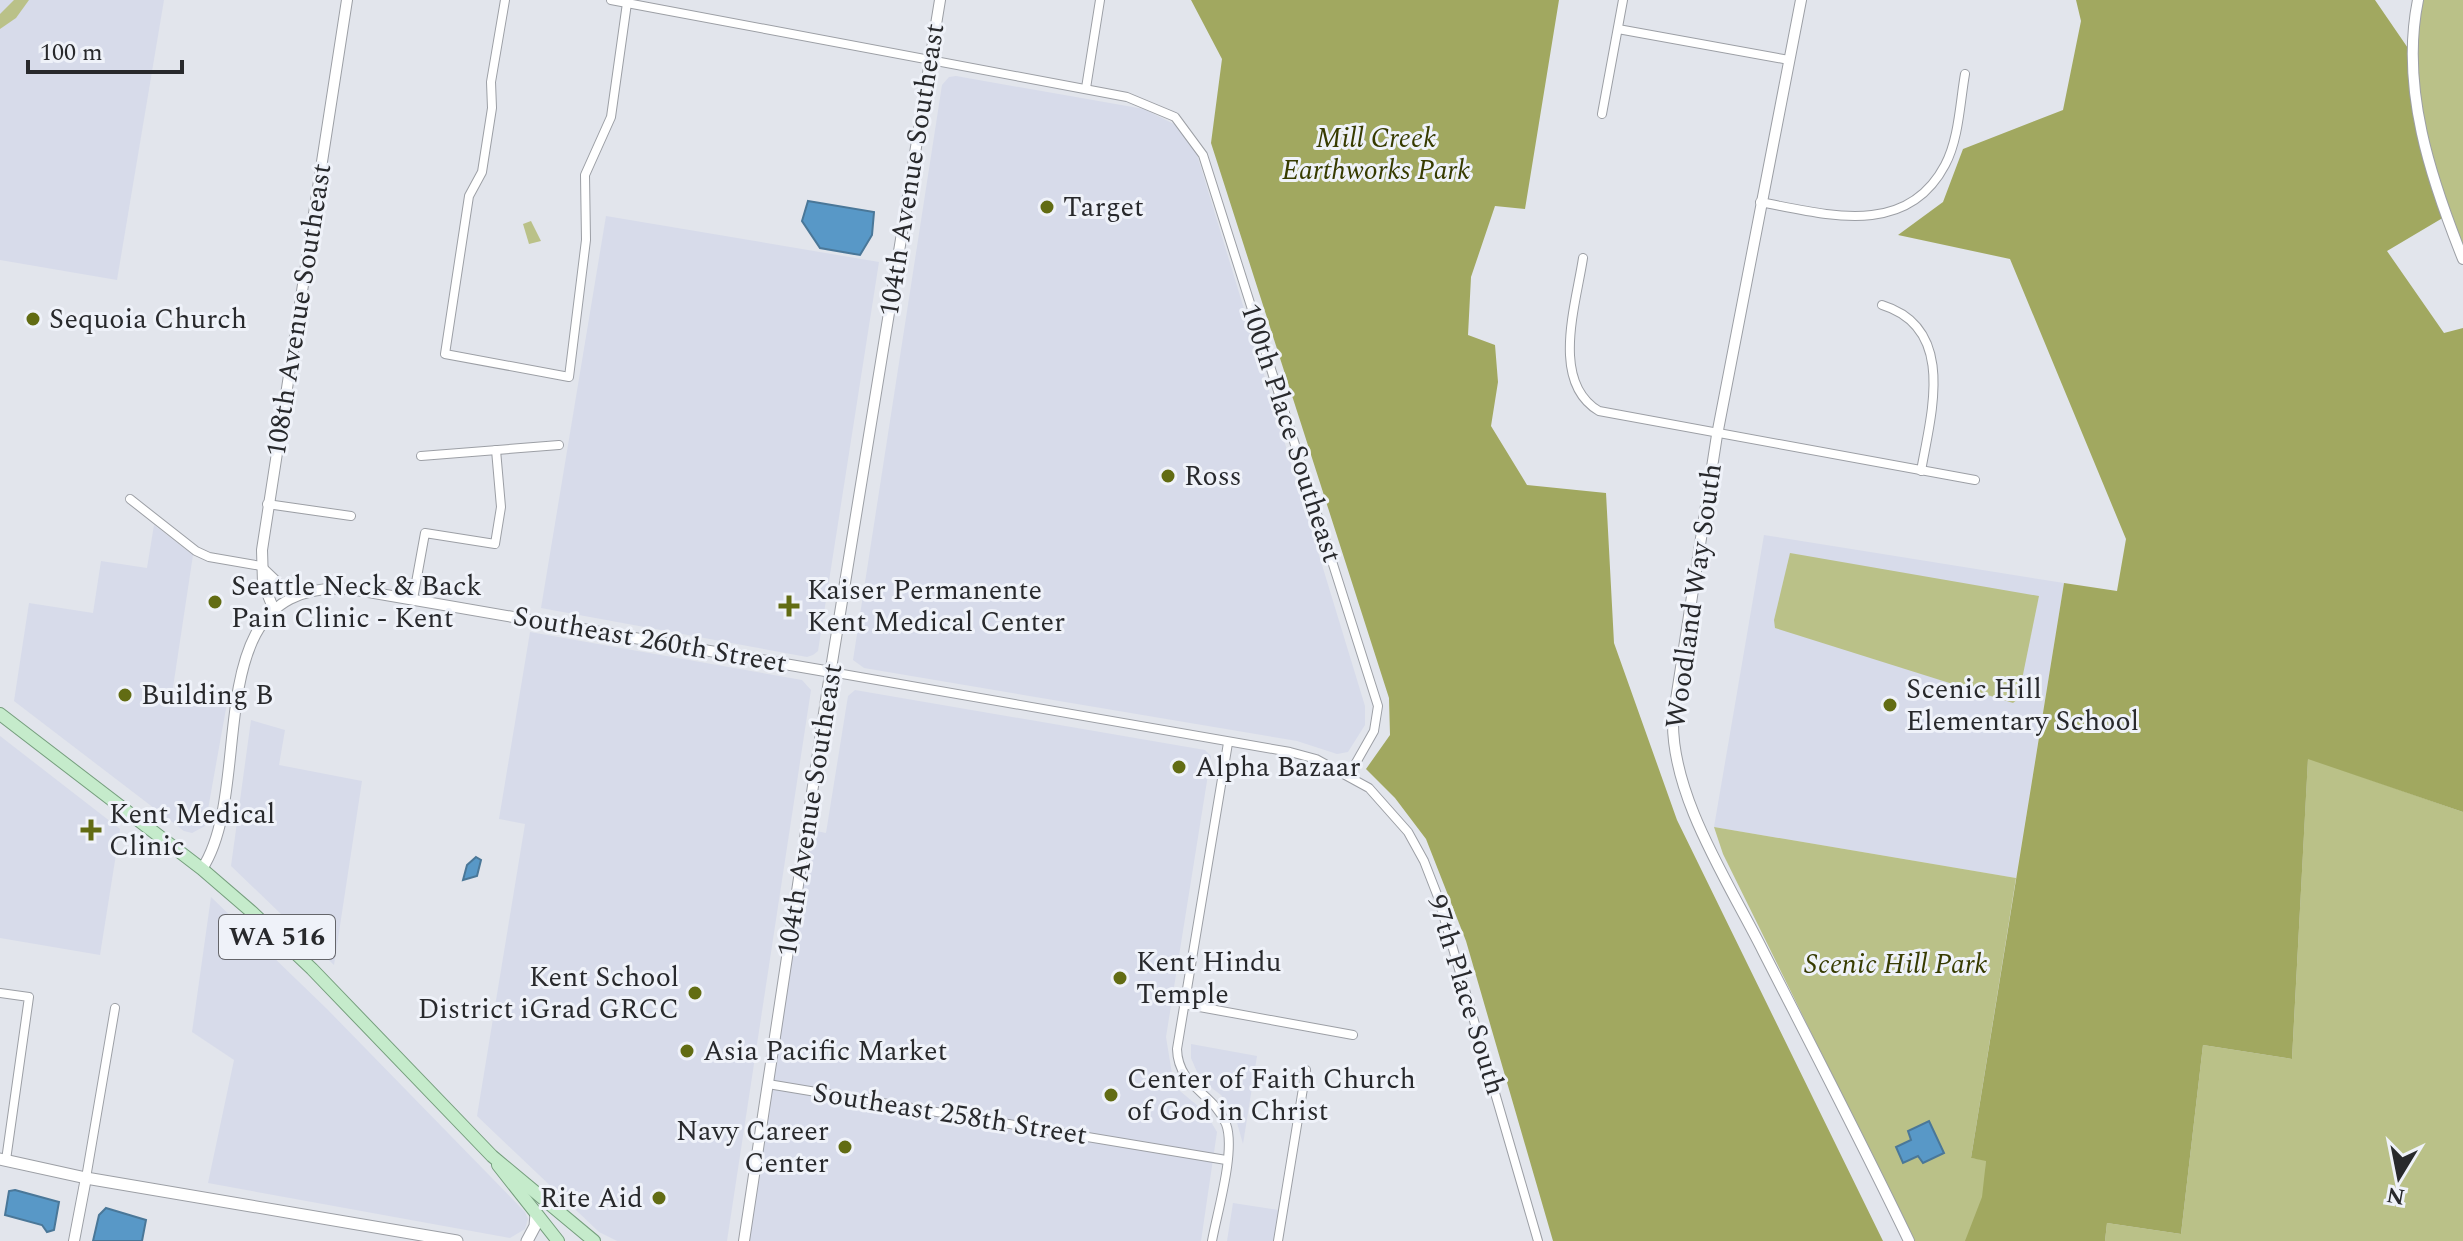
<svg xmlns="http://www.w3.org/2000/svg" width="2463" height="1241" viewBox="0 0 2463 1241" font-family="Spectral,serif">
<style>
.built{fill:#d7dbea}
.green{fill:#bac188}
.forest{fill:#a1a860}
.water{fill:#5898c7;stroke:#4a7798;stroke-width:2}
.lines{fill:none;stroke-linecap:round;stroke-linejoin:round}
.minor-casing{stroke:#9c9fa5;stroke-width:10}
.tertiary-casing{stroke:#9c9fa5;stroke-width:12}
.secondary-casing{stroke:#9c9fa5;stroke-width:13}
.primary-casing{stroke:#759e7d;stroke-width:14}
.minor{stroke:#fff;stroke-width:8}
.tertiary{stroke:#fff;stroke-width:10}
.secondary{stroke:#fff;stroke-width:11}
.primary{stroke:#c5ebcb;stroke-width:12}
.poi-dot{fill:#626c13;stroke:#eff2f9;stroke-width:3}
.labels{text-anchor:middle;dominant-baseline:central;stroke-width:6;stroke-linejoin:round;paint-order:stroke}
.shield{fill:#eff2f9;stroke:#64656a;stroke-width:2}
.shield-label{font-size:26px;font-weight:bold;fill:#28292c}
.park-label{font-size:28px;font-style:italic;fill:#373b00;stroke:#eff2f9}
.street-label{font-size:28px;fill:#28292c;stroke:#eff2f9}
.poi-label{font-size:28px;fill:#28292c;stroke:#eff2f9;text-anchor:start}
</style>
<rect width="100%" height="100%" fill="#e2e5ec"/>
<g class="built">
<path d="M0,0h164l-47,280 -117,-20z"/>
<path d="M956,76l188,33 30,15 21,24 170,558v19l-17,27 -11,2 -40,-13 -433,-73 -11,-8 89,-575 7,-8z"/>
<path d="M606,216l273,46 -61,389 -5,4 -6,2 -266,-49z"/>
<path d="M154,525l39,30 -21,139 55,9 -22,123 -13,7 -8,-2 -170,-130 15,-98 64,10 8,-52 46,7z"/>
<path d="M1764,535l300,48 -48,295 -302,-51z"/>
<path d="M530,632l272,48 9,10 -84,551h-110l-18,-9 -122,-116 48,-292 -26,-5z"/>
<path d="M855,690l350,60 6,6 -45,281 8,49 31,26 12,20 -16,109h-457l63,-412 19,4 22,-137z"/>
<path d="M251,720l34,10 -6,35 83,16 -28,184 -103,-99z"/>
<path d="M0,736l120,93 -20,126 -100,-17z"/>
<path d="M211,897l116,112 198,203 3,7 -3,10 -15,9 -302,-55 26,-123 -42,-28z"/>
<path d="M1191,1044l66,12 -14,88 -9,-32 -13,-17 -21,-16 -9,-21z"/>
<path d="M1233,1203l46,7 -5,31h-47z"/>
</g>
<g class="green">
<path d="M14,0h15l-13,18 -16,11v-15z"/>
<path d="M2418,0h45v259l-46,-154z"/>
<path d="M531,221l10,20 -12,3 -6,-20z"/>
<path d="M1790,553l249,43 -21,103 -5,4 -238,-75 -1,-8z"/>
<path d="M2308,758l155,54v429h-358l2,-18 74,11 22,-189 89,14z"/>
<path d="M1714,827l302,51 -45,280 15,2 -1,40 -18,41h-53l-191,-387z"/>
</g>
<g class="forest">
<path d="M1191,0h368l-34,209 -30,-3 -24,71 -3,58 27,10 3,37 -7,44 36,59 79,8 8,150 63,177 206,421h-330l-87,-300 -40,-102 -31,-41 -29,-29 24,-34 -1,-37 -178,-555 11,-84z"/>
<path d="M2076,0h299l37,54 3,35 31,127 -59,35 57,82 19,-5v484l-155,-53 -16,300 -89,-14 -22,189 -74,-11 -2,18h-140l17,-44 4,-36 -15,-3 93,-575 53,8 9,-52 -116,-280 -112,-24 45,-33 20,-53 100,-39 18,-89z"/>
</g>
<g class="water">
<path d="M808,201l66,11 -2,23 -12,20 -40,-7 -18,-27z"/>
<path d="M476,857l5,3 -4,16 -14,4 4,-15z"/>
<path d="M1929,1121l15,32 -21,10 -5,-7 -15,7 -7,-16 15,-7 -3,-9z"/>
<path d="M15,1190l44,12 -5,28 -7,2 -5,-7 -37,-10 4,-24z"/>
<path d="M106,1208l40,12 -4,21h-49l6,-26z"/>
</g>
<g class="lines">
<defs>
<g id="minor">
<path d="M505,0l-14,82 1,26 -10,64 -13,24 -24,158 124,23 17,-137 -1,-65 26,-58 16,-114"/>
<path d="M611,0l516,97 48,20 28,38 175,551 -4,25 -25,44"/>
<path d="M1618,29l171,31"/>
<path d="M1086,88l14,-88"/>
<path d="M1602,114l21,-114"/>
<path d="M1760,202c65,12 146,37 185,-37 14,-26 15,-63 20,-91"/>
<path d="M1583,258c-7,47 -33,124 16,153l376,69"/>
<path d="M1882,305c75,23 49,109 39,166"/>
<path d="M421,456l138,-11"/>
<path d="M130,499l66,52 13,6 52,9"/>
<path d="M267,504l84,12"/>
<path d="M413,599l12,-66 70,11 6,-37 -5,-57"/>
<path d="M831,672l459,80 26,7 53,29 39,44 16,29 14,36 100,344"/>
<path d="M0,993l29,4 -23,163"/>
<path d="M1183,1004l170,31"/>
<path d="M768,1084l458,76"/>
<path d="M86,1178l29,-170"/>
<path d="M1212,1241c5,-28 24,-91 14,-117 -12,-31 -48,-37 -49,-75l51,-306"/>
<path d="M1278,1241l28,-171"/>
</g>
<g id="tertiary">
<path d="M1801,0l-84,435 -44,284c-2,77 56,164 90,232 49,96 99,192 146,290"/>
<path d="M2418,0c-18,88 13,179 45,259"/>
<path d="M263,569l20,19 20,3"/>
<path d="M274,610l-11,-27 -1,-33 85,-550"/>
<path d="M202,869c56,-86 -10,-292 149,-280l480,83"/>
<path d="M74,1241l12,-63"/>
<path d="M744,1241l84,-554 112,-687"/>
</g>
<g id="secondary">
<path d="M0,1159l86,19 371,63"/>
<path d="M527,1241l8,-15 1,-12"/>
</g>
<g id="primary">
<path d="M0,714l202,155 51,44 59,56 180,187 102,85"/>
<path d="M498,1165l60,76"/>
</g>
</defs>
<use href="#minor" class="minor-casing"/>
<use href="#tertiary" class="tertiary-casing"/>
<use href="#secondary" class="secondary-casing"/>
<use href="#primary" class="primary-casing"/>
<use href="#minor" class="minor"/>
<use href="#tertiary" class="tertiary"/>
<use href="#secondary" class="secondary"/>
<use href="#primary" class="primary"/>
</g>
<g class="poi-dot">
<circle cx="1047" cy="207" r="8"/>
<circle cx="33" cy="319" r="8"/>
<circle cx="1168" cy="476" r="8"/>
<circle cx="215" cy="602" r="8"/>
<path d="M785 594h8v8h8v8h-8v8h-8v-8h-8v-8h8z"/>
<circle cx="125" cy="695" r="8"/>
<circle cx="1890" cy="705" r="8"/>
<circle cx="1179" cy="767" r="8"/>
<path d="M87 818h8v8h8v8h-8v8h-8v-8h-8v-8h8z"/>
<circle cx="1120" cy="978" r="8"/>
<circle cx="695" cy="993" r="8"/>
<circle cx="687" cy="1051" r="8"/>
<circle cx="1111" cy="1095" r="8"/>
<circle cx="845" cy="1147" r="8"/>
<circle cx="659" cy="1198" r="8"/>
</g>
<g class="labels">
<rect class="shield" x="219" y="915" width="116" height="44" rx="6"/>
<g class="shield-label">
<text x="277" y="937">WA 516</text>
</g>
<g class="park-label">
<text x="1376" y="138">Mill Creek<tspan x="1376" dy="32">Earthworks Park</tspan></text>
<text x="1896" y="964">Scenic Hill Park</text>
</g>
<g class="street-label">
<text transform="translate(912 170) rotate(-81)">104th Avenue Southeast</text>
<text transform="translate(299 310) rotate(-81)">108th Avenue Southeast</text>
<text transform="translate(1291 433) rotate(72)">100th Place Southeast</text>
<text transform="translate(1694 596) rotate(-82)">Woodland Way South</text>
<text transform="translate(650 640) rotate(10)">Southeast 260th Street</text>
<text transform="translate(810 810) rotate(-81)">104th Avenue Southeast</text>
<text transform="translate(1466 995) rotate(73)">97th Place South</text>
<text transform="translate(950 1114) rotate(9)">Southeast 258th Street</text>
</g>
<g class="poi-label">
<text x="1063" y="207">Target</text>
<text x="49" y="319">Sequoia Church</text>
<text x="1184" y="476">Ross</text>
<text x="231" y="586">Seattle Neck &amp; Back<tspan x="231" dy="32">Pain Clinic - Kent</tspan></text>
<text x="807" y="590">Kaiser Permanente<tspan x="807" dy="32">Kent Medical Center</tspan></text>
<text x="1906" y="689">Scenic Hill<tspan x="1906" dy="32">Elementary School</tspan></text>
<text x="141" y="695">Building B</text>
<text x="1195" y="767">Alpha Bazaar</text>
<text x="109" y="814">Kent Medical<tspan x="109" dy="32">Clinic</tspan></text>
<text x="1136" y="962">Kent Hindu<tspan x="1136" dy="32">Temple</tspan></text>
<text x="679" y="977" text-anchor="end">Kent School<tspan x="679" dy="32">District iGrad GRCC</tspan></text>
<text x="703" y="1051">Asia Pacific Market</text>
<text x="1127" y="1079">Center of Faith Church<tspan x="1127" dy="32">of God in Christ</tspan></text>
<text x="829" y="1131" text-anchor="end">Navy Career<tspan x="829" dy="32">Center</tspan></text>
<text x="643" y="1198" text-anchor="end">Rite Aid</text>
</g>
</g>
<g transform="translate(2399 1177) rotate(190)" stroke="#eff2f9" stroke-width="6" paint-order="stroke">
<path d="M0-6L14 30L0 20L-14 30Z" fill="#28292c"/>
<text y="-12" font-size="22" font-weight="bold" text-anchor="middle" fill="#28292c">N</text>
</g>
<path d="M28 60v12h154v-12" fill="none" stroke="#28292c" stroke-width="4"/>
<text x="40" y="60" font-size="24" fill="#28292c" stroke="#eff2f9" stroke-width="6" paint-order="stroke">100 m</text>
</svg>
